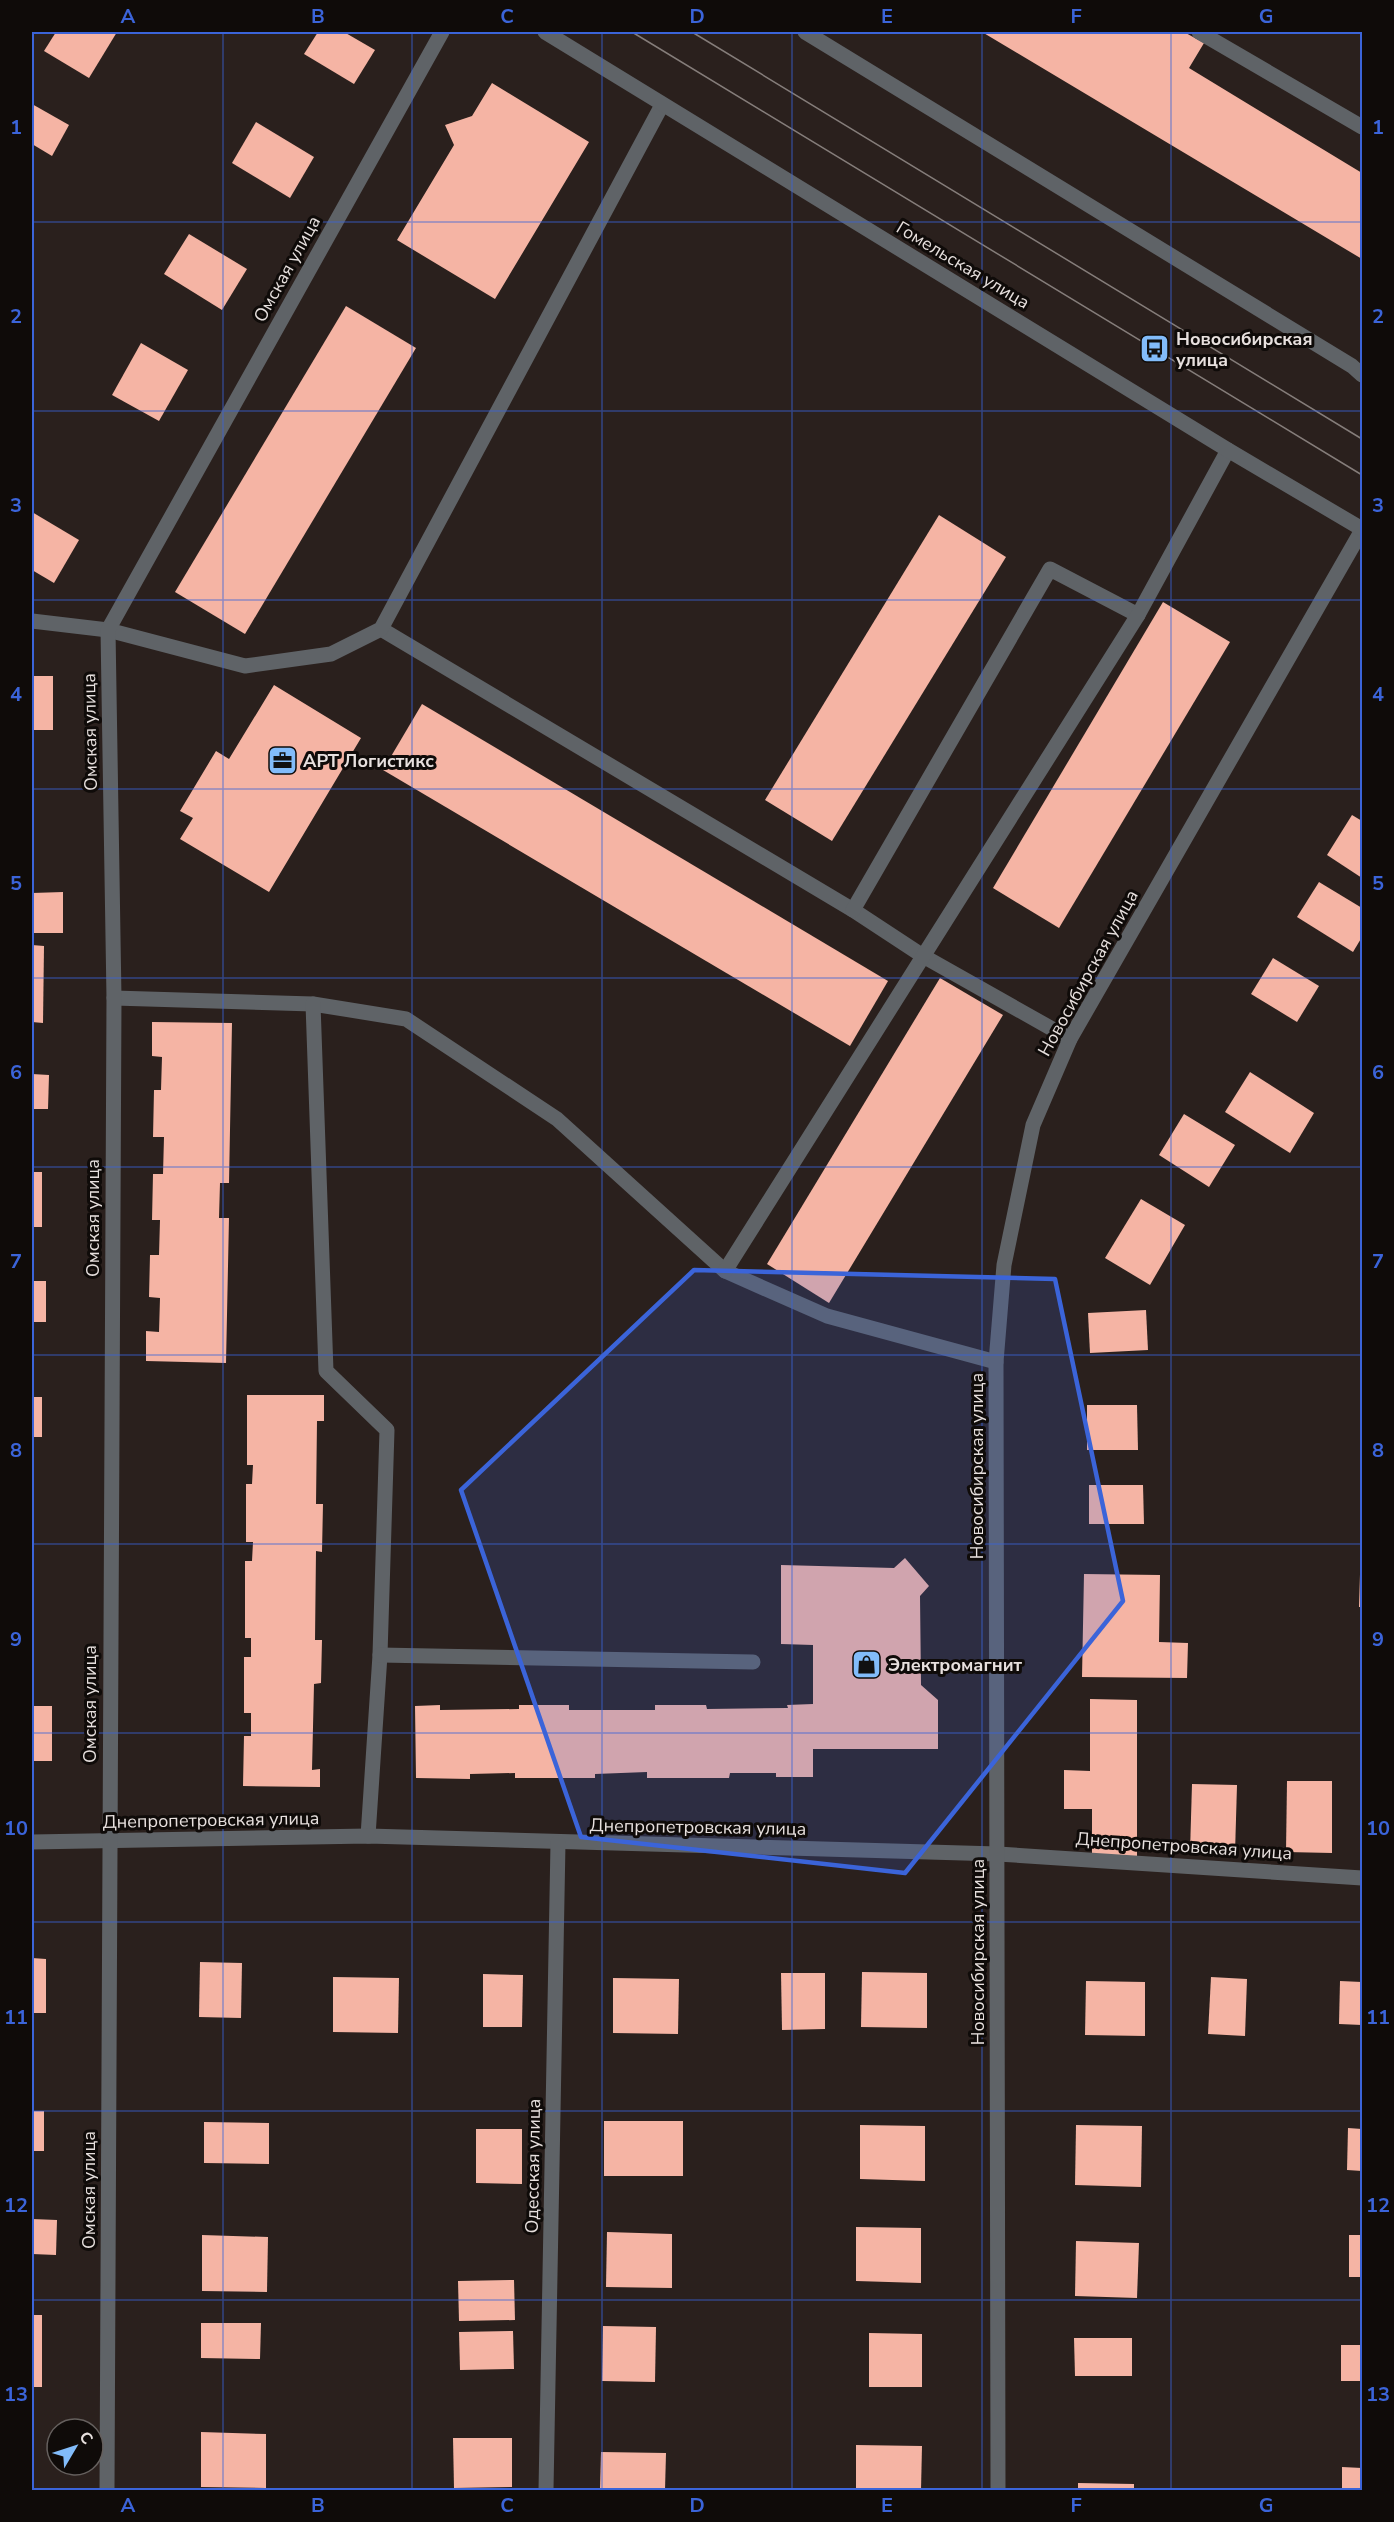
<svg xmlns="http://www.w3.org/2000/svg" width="1394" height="2522" viewBox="0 0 1394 2522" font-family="'Nunito Sans',sans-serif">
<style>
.building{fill:#f5b4a4}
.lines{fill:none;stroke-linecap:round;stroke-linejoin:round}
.service{stroke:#5f6367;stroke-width:15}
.minor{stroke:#5f6367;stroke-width:15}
.tertiary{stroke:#5f6367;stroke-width:15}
.tram{stroke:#857d7a;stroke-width:1.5}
.marked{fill:#3b64d9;fill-opacity:0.2;stroke:#3b64d9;stroke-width:4.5;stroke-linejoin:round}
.grid{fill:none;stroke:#3b64d9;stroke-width:1.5;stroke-opacity:0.55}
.labels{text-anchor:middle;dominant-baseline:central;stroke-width:6;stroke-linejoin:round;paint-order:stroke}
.street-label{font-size:18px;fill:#e7e0de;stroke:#0f0b09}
.poi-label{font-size:18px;font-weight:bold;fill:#e7e0de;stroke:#0f0b09;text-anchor:start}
.neatline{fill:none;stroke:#3b64d9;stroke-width:2}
.grid-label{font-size:20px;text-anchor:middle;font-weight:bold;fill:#3b64d9}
</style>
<rect width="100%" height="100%" fill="#2a201d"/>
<g class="building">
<path d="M56,32h61l-28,46 -45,-27z"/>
<path d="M318,32h26l31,18 -21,34 -50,-30z"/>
<path d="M982,32h202l20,11 -15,25 173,105v86z"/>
<path d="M492,83l97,59 -94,157 -98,-59 57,-95 -9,-20 27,-9z"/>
<path d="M32,104l37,21 -17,31 -20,-12z"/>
<path d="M256,122l58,35 -24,41 -58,-35z"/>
<path d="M189,234l58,35 -25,41 -58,-36z"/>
<path d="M346,306l70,42 -171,286 -70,-42z"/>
<path d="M141,343l47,27 -29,51 -47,-26z"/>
<path d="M32,512l47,28 -25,43 -22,-13z"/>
<path d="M939,515l67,42 -174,284 -67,-41z"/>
<path d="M1163,602l67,40 -171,286 -66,-40z"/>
<rect x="32" y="676" width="21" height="54"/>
<path d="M274,685l87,53 -92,154 -89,-53 13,-21 -13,-7 36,-60 13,8z"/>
<path d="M422,704l466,277 -38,65 -467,-276z"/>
<path d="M1352,815l10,6v57l-35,-23z"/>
<path d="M1319,882l43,26v29l-9,15 -56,-35z"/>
<path d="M63,892v41h-31v-40z"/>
<path d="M32,945l12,1 -1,77 -11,-1z"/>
<path d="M1273,958l46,28 -22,36 -46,-28z"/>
<path d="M940,978l63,37 -174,288 -62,-39z"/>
<path d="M152,1022l80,1 -3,160h-9l-1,35h10l-3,145 -80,-2v-30l13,1 1,-34 -11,-1 1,-42h9l1,-35h-8l1,-46h10l1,-37h-11l1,-47h7l1,-33 -10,-1z"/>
<path d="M1250,1072l64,41 -24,40 -65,-41z"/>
<path d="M32,1074l17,1 -1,34h-16z"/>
<path d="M1184,1114l51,31 -26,42 -50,-32z"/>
<rect x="32" y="1172" width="10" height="55"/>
<path d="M1141,1199l44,26 -35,60 -45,-27z"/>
<rect x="32" y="1281" width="14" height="41"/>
<path d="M1146,1310l2,40 -58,3 -2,-40z"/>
<path d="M247,1395h77v26h-7l-1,83h7l-1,48 -6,-1 -1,89h7l-1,43 -7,1 -2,86 8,-1v18l-77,-1 1,-50h7v-23h-7v-56h7v-19h-6v-77h7l1,-19h-7v-58h6l1,-19h-6z"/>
<rect x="32" y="1397" width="10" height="40"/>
<path d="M1087,1405h50l1,45h-51z"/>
<path d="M1089,1485h54l1,39h-55z"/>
<path d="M905,1558l24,28 -9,10 1,89 17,15v49h-125v28h-37v-4h-46l-1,5h-82v-6l-52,2v4h-80v-5l-45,1v5l-54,-1 -1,-72 25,-1v5l79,-1v-4h50v5h86v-5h51l1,4 81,-1 -1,-3 26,-1v-59l-32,-1v-79l113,3z"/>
<path d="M1084,1574l76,1 -1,67 29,1 -1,35 -105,-1z"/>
<path d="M1360,1574h2v33h-3z"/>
<path d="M1090,1699l47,1v158h-45v-49h-28v-39l26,1z"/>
<rect x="32" y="1706" width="20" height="55"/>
<path d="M1287,1781h45v72l-46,-1z"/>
<path d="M1192,1784l45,1 -2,68 -45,-1z"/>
<path d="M32,1958l14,1v54h-14z"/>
<path d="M200,1962l42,1 -1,55 -42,-1z"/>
<path d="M862,1972l65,1v55l-66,-1z"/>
<path d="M781,1973h44v56l-43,1z"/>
<path d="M483,1974l40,1 -1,52h-39z"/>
<path d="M333,1977l66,1 -1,55 -65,-1z"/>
<path d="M1211,1977l36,2 -2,57 -37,-2z"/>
<path d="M613,1978l66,1 -1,55 -65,-1z"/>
<path d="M1086,1981l59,1v54l-60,-1z"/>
<path d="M1340,1981l22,1v43l-23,-1z"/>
<rect x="32" y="2111" width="12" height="40"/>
<rect x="604" y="2121" width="79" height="55"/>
<path d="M204,2122l65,1v41l-65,-1z"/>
<path d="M860,2125l65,1v55l-65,-2z"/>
<path d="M1076,2125l66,1 -1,61 -66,-2z"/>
<path d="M1348,2128l14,1v42l-15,-1z"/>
<path d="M476,2129h46v55l-46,-1z"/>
<path d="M32,2219l25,1 -1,35 -24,-1z"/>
<path d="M856,2227l65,1v55l-65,-2z"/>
<path d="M607,2232l65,2v54l-66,-1z"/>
<path d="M202,2235l66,2 -1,55 -65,-1z"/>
<rect x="1349" y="2235" width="13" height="42"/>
<path d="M1076,2241l63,2 -2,55 -62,-2z"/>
<path d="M514,2280l1,40 -56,1 -1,-40z"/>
<rect x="32" y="2315" width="10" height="72"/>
<path d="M201,2323h60l-1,36 -59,-1z"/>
<path d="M603,2326l53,1 -1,55 -53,-1z"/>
<path d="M513,2331l1,38 -54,1 -1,-38z"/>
<path d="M869,2333l53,1v53h-53z"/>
<path d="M1074,2338h58v38h-57z"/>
<rect x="1341" y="2345" width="21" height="36"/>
<path d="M201,2432l65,2v54l-65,-1z"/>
<path d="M453,2438h59v49l-58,1z"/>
<path d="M856,2445l66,1 -1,44h-65z"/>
<path d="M601,2452l65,1 -1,37h-65z"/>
<path d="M1342,2467l20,1v22h-20z"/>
<path d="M1078,2483l56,1v6h-56z"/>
</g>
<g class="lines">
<g class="service">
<path d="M1199,32l163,95"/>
<path d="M381,629l472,281 70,46 147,83"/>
<path d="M108,630l137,36 86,-12 50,-25 281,-524"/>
<path d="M853,910l197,-341 88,46"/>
<path d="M114,998l199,6 93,15 151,100 168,152 102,45 169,46"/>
<path d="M313,1004l13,367 61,59 -7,225 -12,181"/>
<path d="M725,1271l413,-656 90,-165"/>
<path d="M380,1655l373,7"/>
</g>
<g class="minor">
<path d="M32,621l76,9"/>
<path d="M32,1842l336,-6 630,18 364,24"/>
<path d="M107,2490l7,-1492 -6,-368 334,-598"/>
<path d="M546,2490l12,-647"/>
<path d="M998,2490l-2,-1128 8,-97 29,-140 37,-86 292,-509"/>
</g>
<g class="tertiary">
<path d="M545,32l683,418 134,79"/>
<path d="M805,32l547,334 10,9"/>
</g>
<g class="tram">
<path d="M632,32l730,443"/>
<path d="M692,32l670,407"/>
</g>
</g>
<path class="marked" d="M694,1270l361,9 68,322 -218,272 -324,-36 -120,-347z"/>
<path class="grid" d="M223,32v2458M412,32v2458M602,32v2458M792,32v2458M982,32v2458M1171,32v2458M32,222h1330M32,411h1330M32,600h1330M32,789h1330M32,978h1330M32,1167h1330M32,1355h1330M32,1544h1330M32,1733h1330M32,1922h1330M32,2111h1330M32,2300h1330"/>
<defs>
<symbol id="bus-square" viewBox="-11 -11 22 22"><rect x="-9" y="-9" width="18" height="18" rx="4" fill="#82bcfa" stroke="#0f0b09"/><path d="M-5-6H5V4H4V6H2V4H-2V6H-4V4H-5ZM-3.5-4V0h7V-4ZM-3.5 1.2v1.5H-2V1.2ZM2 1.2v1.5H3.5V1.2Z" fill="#111"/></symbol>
<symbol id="office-square" viewBox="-11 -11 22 22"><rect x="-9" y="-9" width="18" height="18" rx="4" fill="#82bcfa" stroke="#0f0b09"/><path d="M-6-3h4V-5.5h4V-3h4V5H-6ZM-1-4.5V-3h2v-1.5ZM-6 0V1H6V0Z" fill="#111"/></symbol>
<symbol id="shop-square" viewBox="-11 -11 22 22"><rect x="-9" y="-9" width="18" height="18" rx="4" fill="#82bcfa" stroke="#0f0b09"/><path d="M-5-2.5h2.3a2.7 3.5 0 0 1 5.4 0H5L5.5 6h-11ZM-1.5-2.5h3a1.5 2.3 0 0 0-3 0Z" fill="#111"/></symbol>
</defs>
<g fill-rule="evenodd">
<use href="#bus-square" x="1138" y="332" width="33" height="33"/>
<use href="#office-square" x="266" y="744" width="33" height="33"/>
<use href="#shop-square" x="850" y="1648" width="33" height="33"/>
</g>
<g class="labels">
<g class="street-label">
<text transform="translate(963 265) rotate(31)">Гомельская улица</text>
<text transform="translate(287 269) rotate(-61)">Омская улица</text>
<text transform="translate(90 732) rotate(-91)">Омская улица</text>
<text transform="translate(1088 973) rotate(-61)">Новосибирская улица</text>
<text transform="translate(93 1218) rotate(-90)">Омская улица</text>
<text transform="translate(977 1466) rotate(-90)">Новосибирская улица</text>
<text transform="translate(90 1704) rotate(-90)">Омская улица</text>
<text transform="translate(211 1820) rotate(-1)">Днепропетровская улица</text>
<text transform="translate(698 1827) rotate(1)">Днепропетровская улица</text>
<text transform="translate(1184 1846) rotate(4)">Днепропетровская улица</text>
<text transform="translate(978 1952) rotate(-90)">Новосибирская улица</text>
<text transform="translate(533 2166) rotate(-89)">Одесская улица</text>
<text transform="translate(89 2190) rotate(-90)">Омская улица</text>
</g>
<g class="poi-label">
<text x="1176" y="339">Новосибирская<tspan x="1176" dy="21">улица</tspan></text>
<text x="303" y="761">АРТ Логистикс</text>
<text x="888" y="1665">Электромагнит</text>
</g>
</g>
<rect width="1394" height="2522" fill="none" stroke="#0f0b09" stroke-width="66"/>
<g transform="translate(75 2447) rotate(51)"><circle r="28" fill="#0f0b09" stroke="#65605e" stroke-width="1.5"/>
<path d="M0-4.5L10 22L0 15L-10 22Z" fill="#82bcfa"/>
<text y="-9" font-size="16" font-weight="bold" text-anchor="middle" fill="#e7e0de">С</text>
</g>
<rect x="33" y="33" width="1328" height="2456" class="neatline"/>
<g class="grid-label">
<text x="128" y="23">A</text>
<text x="318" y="23">B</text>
<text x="507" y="23">C</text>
<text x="697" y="23">D</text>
<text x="887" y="23">E</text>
<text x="1076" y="23">F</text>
<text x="1266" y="23">G</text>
<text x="16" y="134">1</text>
<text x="1378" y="134">1</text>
<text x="16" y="323">2</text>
<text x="1378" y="323">2</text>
<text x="16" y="512">3</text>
<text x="1378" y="512">3</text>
<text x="16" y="701">4</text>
<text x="1378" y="701">4</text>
<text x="16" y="890">5</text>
<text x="1378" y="890">5</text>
<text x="16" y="1079">6</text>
<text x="1378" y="1079">6</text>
<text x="16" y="1268">7</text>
<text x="1378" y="1268">7</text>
<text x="16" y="1457">8</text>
<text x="1378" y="1457">8</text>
<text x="16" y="1646">9</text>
<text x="1378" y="1646">9</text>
<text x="16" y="1835">10</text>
<text x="1378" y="1835">10</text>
<text x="16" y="2024">11</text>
<text x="1378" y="2024">11</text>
<text x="16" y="2212">12</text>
<text x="1378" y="2212">12</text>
<text x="16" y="2401">13</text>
<text x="1378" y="2401">13</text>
<text x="128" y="2512">A</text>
<text x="318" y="2512">B</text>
<text x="507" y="2512">C</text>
<text x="697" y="2512">D</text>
<text x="887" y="2512">E</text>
<text x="1076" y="2512">F</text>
<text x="1266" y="2512">G</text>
</g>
</svg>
